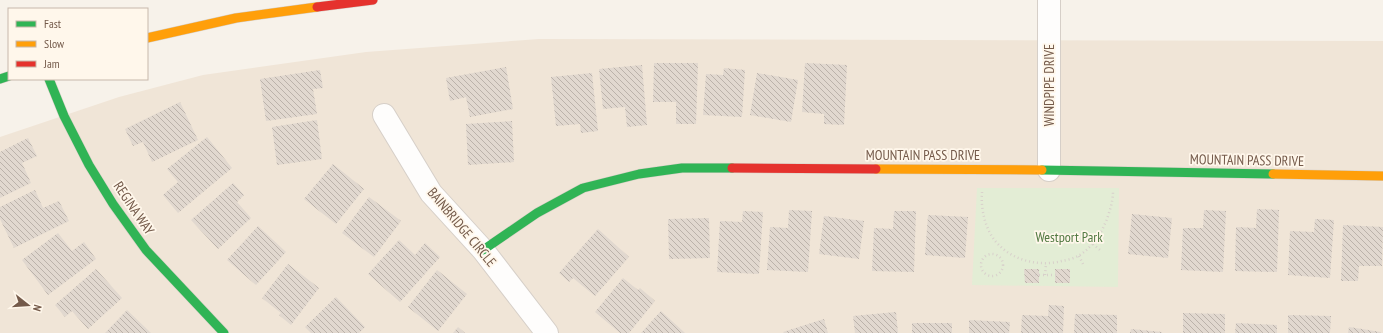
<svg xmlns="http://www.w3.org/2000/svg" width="1383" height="333" viewBox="0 0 1383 333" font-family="'PT Sans Narrow',sans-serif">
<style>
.residential{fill:#f0e5d7}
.park{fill:#e3edd5}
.building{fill:url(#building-back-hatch)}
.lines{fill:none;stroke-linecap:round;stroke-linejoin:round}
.street-casing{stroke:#d6cfc8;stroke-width:24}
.fast-casing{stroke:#d6cec6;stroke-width:10}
.slow-casing{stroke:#d6cec6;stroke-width:10}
.jam-casing{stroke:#d6cec6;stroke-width:10}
.path{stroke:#d8d0cb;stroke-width:2.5;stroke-dasharray:1 3;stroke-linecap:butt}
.street{stroke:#fefdfc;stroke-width:22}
.fast{stroke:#30b455;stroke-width:9}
.slow{stroke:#ff9f0a;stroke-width:9}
.jam{stroke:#e5322d;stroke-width:9}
.labels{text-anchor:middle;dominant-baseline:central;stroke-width:3.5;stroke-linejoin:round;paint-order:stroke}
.street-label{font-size:14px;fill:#745a4a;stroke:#fff7eb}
.park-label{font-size:14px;fill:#527a42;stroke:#fff7eb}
</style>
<defs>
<pattern id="building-back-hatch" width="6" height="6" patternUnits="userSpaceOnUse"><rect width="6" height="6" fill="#e1d8cf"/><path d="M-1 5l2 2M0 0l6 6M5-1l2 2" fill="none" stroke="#bbb2aa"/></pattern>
</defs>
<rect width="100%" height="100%" fill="#f7f2ea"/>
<path class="residential" d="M539,39l844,2v292h-1383v-196l119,-40 84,-22 163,-23z"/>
<path class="park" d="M977,188h142l-1,99 -146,-2z"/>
<g class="building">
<path d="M654,63h44l-2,61h-20v-22h-23z"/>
<path d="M805,63l42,2 -3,60 -20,-1v-10l-22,-2z"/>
<path d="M642,65l5,60 -20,2 -2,-20 -22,2 -4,-40z"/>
<path d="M506,67l7,42 -43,8 -4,-20 -16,4 -4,-23z"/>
<path d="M724,68l21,2 -3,47 -39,-2 3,-41 17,1z"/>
<path d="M320,70l3,18 -10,1 4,25 -51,7 -6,-42z"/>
<path d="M592,73l6,58 -17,2 -1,-9 -24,2 -5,-49z"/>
<path d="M757,73l41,7 -7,42 -41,-7z"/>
<path d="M180,102l18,38 -46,22 -9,-20 -10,4 -8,-17z"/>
<path d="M317,120l5,39 -45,6 -5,-38z"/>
<path d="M512,121l2,41 -46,3 -2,-41z"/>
<path d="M207,137l25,31 -54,45 -15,-18 15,-13 -11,-13z"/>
<path d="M28,138l9,18 -15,7 9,20 -31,15v-46z"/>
<path d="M333,164l31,25 -28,35 -32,-25z"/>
<path d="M233,183l11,12 -7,7 14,16 -33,31 -27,-29z"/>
<path d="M35,190l8,18 16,-7 10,20 -55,27 -14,-29v-12z"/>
<path d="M369,197l32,24 -27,36 -32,-24z"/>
<path d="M1257,209l22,1 -2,62 -42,-1 1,-44 20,1z"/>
<path d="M789,210l23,1 -4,61 -41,-2 3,-43 18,1z"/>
<path d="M1204,210l22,1 -3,61 -42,-2 2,-42h20z"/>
<path d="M743,211l20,1 -4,62 -42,-2 3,-51 22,1z"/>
<path d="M894,211h22l-2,61 -42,-1 2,-43 19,1z"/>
<path d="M1132,214l40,4 -4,40 -40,-4z"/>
<path d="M928,215l40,2 -3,41 -40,-3z"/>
<path d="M824,216l40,5 -5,38 -40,-5z"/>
<path d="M709,218l1,40 -41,1 -1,-40z"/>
<path d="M1315,219l19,1 -4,58 -42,-3 2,-44 24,1z"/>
<path d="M1343,225l40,2 -1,39h-23l-1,15h-17z"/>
<path d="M258,226l28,26 -30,33 -29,-25z"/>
<path d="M598,229l31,28 -34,39 -22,-18 -4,4 -10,-9z"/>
<path d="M58,233l14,18 12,-9 12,17 -48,36 -26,-35z"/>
<path d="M399,240l16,15 10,-12 15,14 -40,45 -32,-28z"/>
<path d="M288,264l31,24 -28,37 -12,-10 2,-2 -19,-15z"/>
<path d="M96,269l26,29 -34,31 -16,-18 -7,6 -10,-12z"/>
<path d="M1024,269h15v14h-14z"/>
<rect x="1055" y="269" width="15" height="14"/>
<path d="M437,270l30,24 -29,37 -30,-24z"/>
<path d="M623,278l15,12 2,-2 15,13 -26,32h-9l-25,-21z"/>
<path d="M336,297l29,30 -6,6h-48l-6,-6z"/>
<path d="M1049,305l15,1 -1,27h-42l1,-18 26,1z"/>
<path d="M127,310l24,23h-46z"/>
<path d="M661,311l24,22h-44z"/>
<path d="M896,312l2,21h-43l-2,-17z"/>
<path d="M1183,313l42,1v19h-42z"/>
<path d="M1075,314l42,1v18h-43z"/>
<path d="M1288,315l43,1 -1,17h-42z"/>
<path d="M824,319l4,14h-44l-1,-1z"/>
<path d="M969,320l41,2 -1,11h-40z"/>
<rect x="912" y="323" width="40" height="10"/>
<path d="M1236,323l41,2v8h-42z"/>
<path d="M458,327l7,6h-12z"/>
<path d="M1349,327l32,5v1h-33z"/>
<path d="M1131,329l31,3v1h-32z"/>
</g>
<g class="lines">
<defs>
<g id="street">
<path d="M384,115l47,78 52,57 64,83"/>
<path d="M1049,170v-170"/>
</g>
<g id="fast">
<path d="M0,79l9,-3"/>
<path d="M49,79l15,37 25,49 24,39 33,46 78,83"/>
<path d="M1042,170l231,4"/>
<path d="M483,250l54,-37 46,-25 56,-14 43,-6h50"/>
</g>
<g id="slow">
<path d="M147,38l89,-20 81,-11"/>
<path d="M876,169l166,1"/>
<path d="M1273,174l110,2"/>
</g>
<g id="jam">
<path d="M317,7l56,-7"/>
<path d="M732,168l144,1"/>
</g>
</defs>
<use href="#street" class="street-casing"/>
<use href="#fast" class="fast-casing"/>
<use href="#slow" class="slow-casing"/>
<use href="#jam" class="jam-casing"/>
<g class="path">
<path d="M982,192c-1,12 1,27 7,39 13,27 46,37 73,30 6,-1 13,-3 18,-6 13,-9 21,-21 27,-36 3,-9 6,-18 6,-27"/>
<path d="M1093,244l7,6"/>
<circle cx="992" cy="265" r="11"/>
<path d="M1079,256l4,8"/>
<path d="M1035,275h23"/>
<path d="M1045,275l1,-11"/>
</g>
<use href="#street" class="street"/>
<use href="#fast" class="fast"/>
<use href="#slow" class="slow"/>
<use href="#jam" class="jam"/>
</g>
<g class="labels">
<g class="street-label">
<text transform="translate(1049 85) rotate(-90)">WINDPIPE DRIVE</text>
<text x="923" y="155">MOUNTAIN PASS DRIVE</text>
<text transform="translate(1247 160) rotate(1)">MOUNTAIN PASS DRIVE</text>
<text transform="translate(134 208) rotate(56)">REGINA WAY</text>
<text transform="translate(462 227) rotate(50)">BAINBRIDGE CIRCLE</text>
</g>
<g class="park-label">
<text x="1069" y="237">Westport Park</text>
</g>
</g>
<rect x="8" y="8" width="140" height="72" fill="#fff7eb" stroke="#c7b8ab"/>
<rect x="16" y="21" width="20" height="6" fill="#30b455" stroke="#c7b8ab"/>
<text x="44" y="28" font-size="12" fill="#745a4a">Fast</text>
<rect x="16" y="41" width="20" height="6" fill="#ff9f0a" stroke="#c7b8ab"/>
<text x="44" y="48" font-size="12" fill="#745a4a">Slow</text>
<rect x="16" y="61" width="20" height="6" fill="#e5322d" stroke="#c7b8ab"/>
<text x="44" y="68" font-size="12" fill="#745a4a">Jam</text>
<g transform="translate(28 305) rotate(107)" stroke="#fff7eb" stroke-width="3" paint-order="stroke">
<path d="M0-3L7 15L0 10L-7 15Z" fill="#745a4a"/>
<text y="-6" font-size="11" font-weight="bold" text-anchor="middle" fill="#745a4a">N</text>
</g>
</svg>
